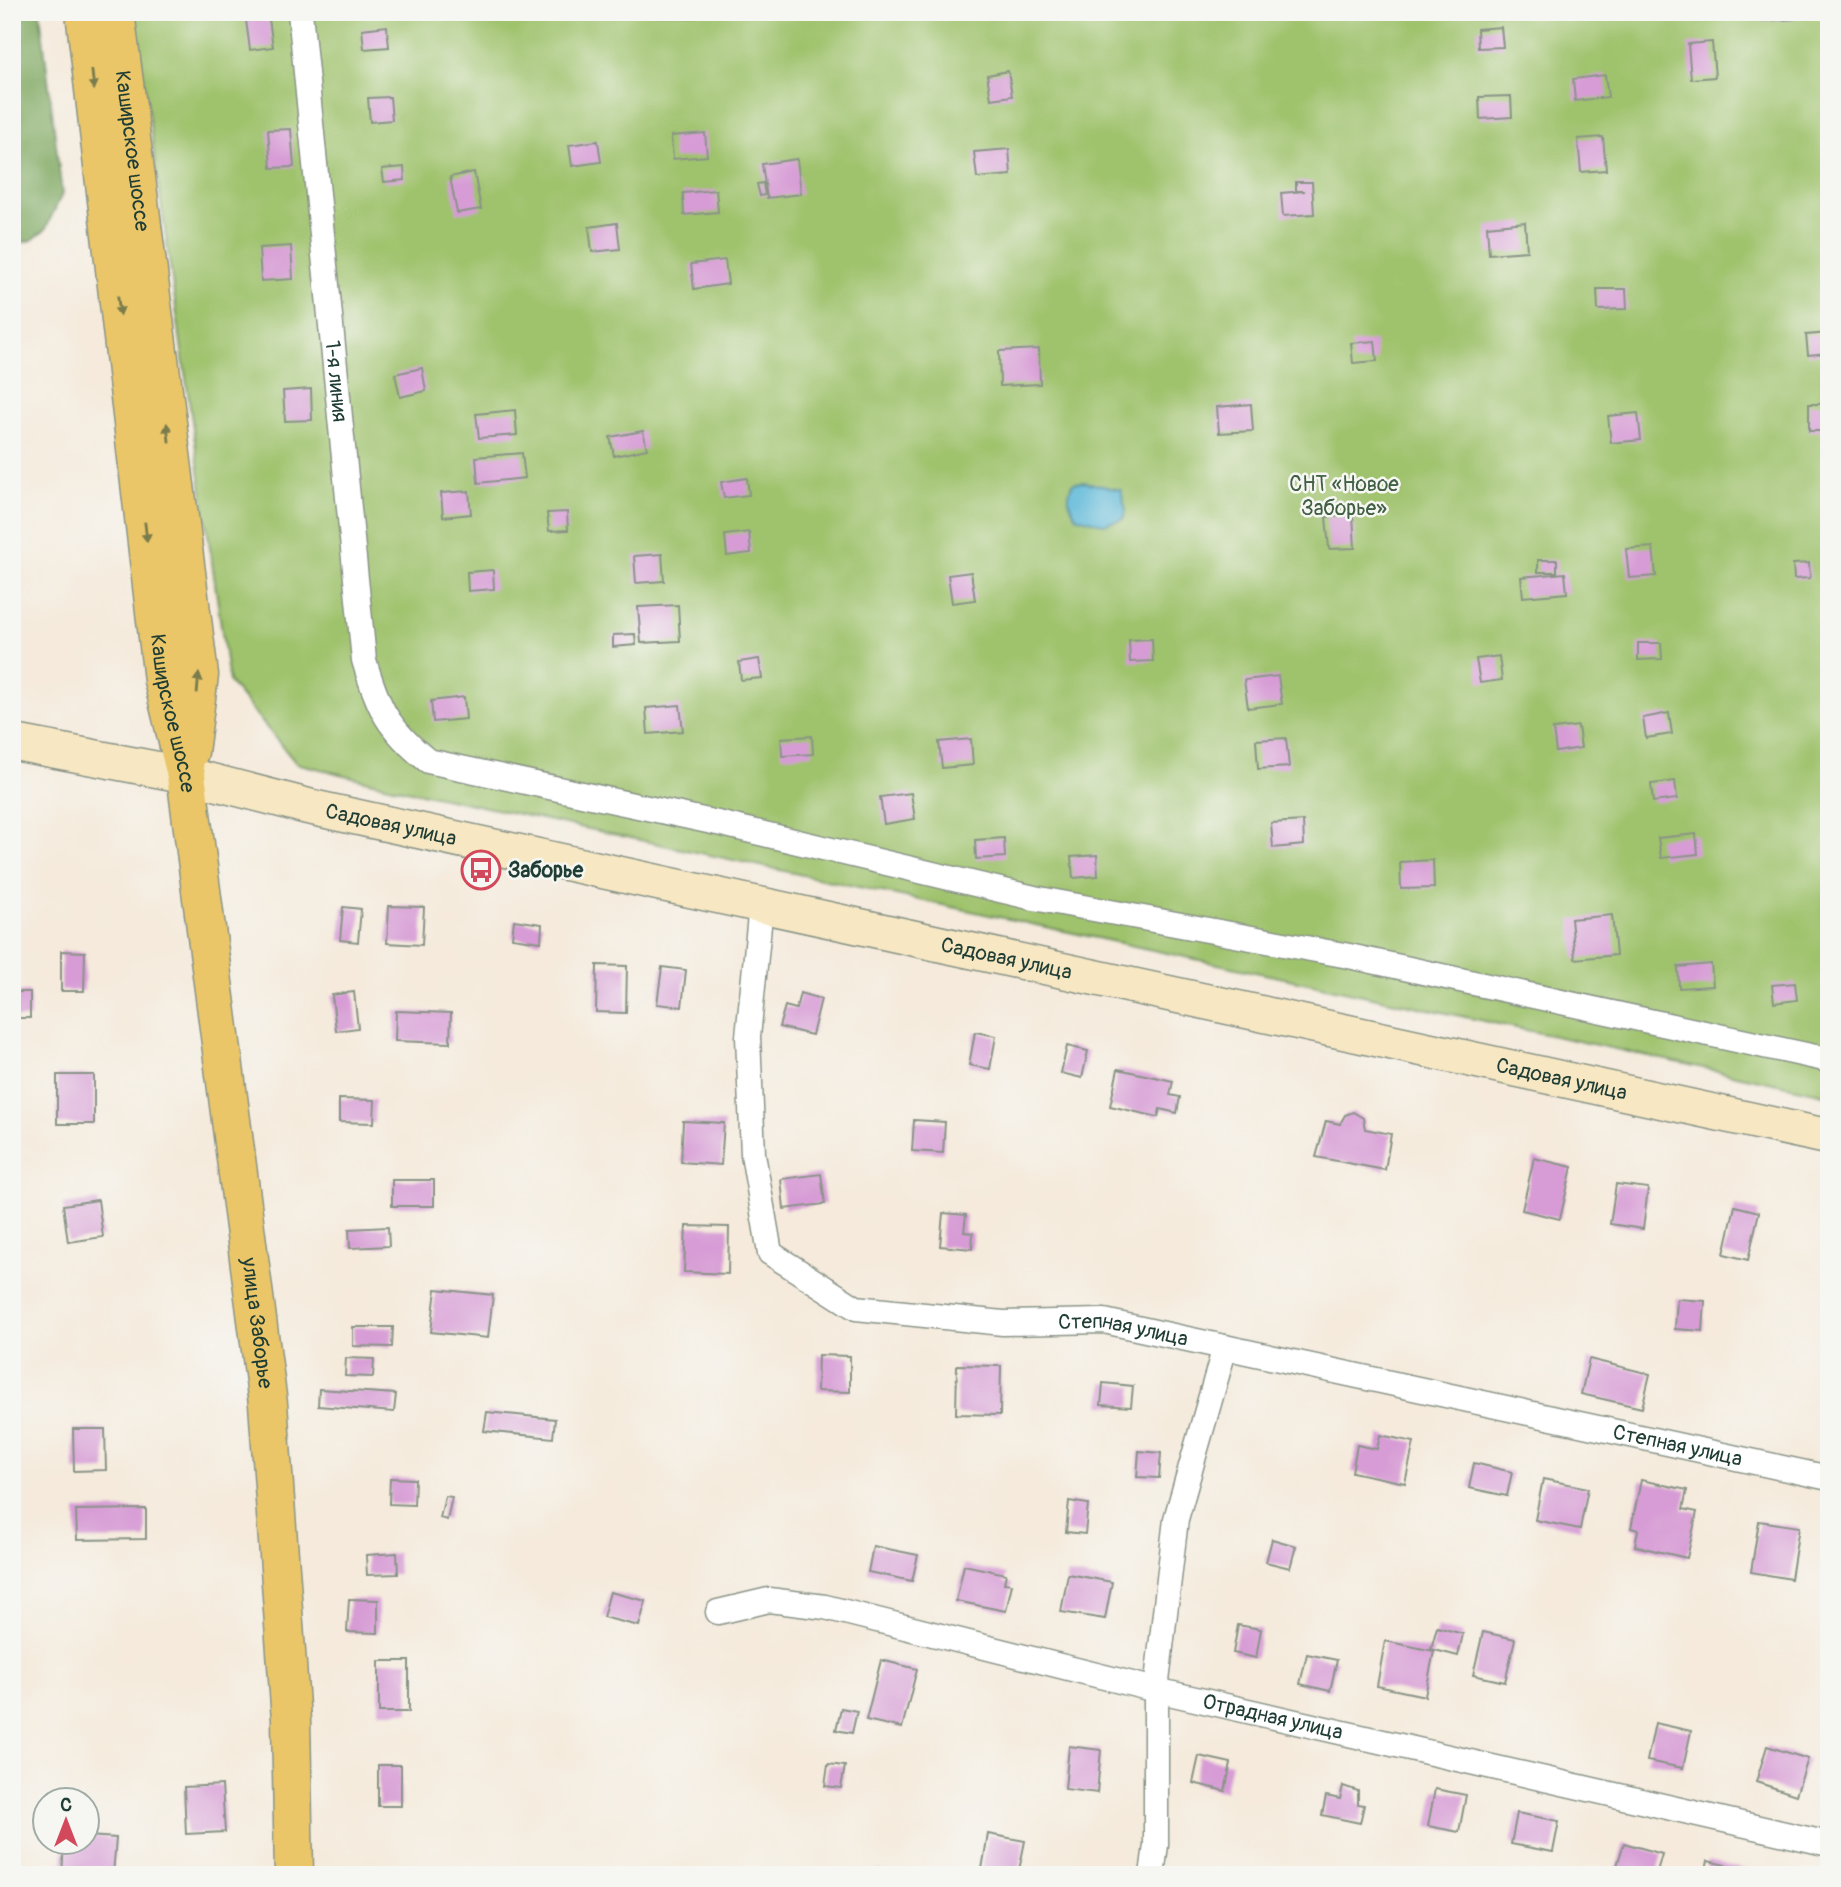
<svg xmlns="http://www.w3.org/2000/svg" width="1841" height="1887" viewBox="0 0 1841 1887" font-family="Pangolin,sans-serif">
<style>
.green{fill:#9fc26c;stroke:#5f8050;stroke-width:2}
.forest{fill:#7fa860;stroke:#4f724a;stroke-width:2}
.water{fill:#5ab7d8;stroke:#3c7a86;stroke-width:2}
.building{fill:#d79cd5}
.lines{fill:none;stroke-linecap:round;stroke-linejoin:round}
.street-casing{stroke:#8a9488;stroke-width:27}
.secondary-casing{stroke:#8a9488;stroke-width:38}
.primary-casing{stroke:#8a9488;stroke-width:41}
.street{stroke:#fff;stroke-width:24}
.secondary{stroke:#f7e8c3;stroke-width:35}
.primary{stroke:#eac669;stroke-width:38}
.oneway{fill:#7a7b4c}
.labels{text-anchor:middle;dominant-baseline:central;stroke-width:5;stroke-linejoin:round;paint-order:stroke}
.street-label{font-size:21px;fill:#1f3d34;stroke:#f6f6f2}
.park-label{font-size:21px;fill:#3f5e42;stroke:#f6f6f2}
.poi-label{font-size:21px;font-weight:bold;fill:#1f3d34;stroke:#f6f6f2;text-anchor:start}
</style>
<rect width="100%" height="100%" fill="#f6f6f2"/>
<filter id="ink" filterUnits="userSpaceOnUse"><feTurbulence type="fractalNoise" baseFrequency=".0143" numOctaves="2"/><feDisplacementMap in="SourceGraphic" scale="14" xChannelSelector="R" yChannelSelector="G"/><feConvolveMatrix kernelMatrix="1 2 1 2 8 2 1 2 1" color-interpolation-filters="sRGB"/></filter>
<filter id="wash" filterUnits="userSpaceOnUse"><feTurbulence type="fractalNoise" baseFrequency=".00686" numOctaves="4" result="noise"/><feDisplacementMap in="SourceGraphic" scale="28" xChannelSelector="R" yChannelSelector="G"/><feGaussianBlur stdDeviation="1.57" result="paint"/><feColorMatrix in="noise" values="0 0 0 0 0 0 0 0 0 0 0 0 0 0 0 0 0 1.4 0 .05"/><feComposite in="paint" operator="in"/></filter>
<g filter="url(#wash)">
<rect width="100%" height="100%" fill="#f5eadb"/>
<path class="green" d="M134,12h1695v1083l-1432,-307 -101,-25 -67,-81z"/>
<path class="forest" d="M12,12h28l22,182 -17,36 -13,10 -20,5z"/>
<path class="water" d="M1085,482l36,8 5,21 -3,8 -19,5 -27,-7c-9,-13 -11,-20 -4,-34z"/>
<g id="blocks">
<g class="building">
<path d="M268,12l5,35 -23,3 -5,-37z"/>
<path d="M577,12h26v4l-25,3z"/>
<path d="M1761,12h32l1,7 -33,2z"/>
<path d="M387,26l2,21 -25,2 -2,-20z"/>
<path d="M1501,27l2,20 -25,1 -1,-19z"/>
<path d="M1712,42l3,35 -24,2 -3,-35z"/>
<path d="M1008,71l4,25 -21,3 -4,-24z"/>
<path d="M1605,75l3,22 -33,4 -2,-22z"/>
<path d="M1511,96l1,21 -32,2 -1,-22z"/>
<path d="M390,97l2,23 -22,2 -2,-24z"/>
<path d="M291,129l3,38 -23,1 -3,-38z"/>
<path d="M705,133l2,23 -34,3 -2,-23z"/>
<path d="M1603,137l3,33 -25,2 -3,-33z"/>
<path d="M598,141l3,21 -29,4 -3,-21z"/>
<path d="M1009,149l2,26 -34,3 -3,-26z"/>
<path d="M797,159l4,35 -34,4 -5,-34z"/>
<path d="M404,167l1,13 -21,2 -2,-13z"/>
<path d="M474,172l7,37 -24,4 -7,-36z"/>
<path d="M1296,182h16l2,32 -31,2 -2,-23 24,-2h-9z"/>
<path d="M763,183l2,12 -5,1 -3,-12z"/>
<path d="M716,190l2,22 -34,3 -1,-22z"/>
<path d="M1525,222l2,29 -38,3 -2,-28z"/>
<path d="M617,223l3,26 -28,3 -3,-25z"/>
<path d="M291,246l2,33 -32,2 -2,-33z"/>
<path d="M725,260l3,24 -34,5 -3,-25z"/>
<path d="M1597,289h29l1,20 -29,1z"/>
<path d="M1829,333v20l-21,2 -2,-20z"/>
<path d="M1375,341l2,20 -24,2 -2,-20z"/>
<path d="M1039,349l1,35 -40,2 -1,-35z"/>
<path d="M422,368l4,23 -26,6 -5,-23z"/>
<path d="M311,389l1,31 -27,1 -2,-30z"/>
<path d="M1251,404l2,27 -34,2 -2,-26z"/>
<rect x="1809" y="404" width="20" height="27"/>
<path d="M515,410l2,25 -38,3 -3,-24z"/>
<path d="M1638,413l3,27 -30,3 -3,-27z"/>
<path d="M643,431l4,18 -33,7 -4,-19z"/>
<path d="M522,453l3,25 -47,5 -2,-26z"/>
<path d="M747,478l2,17 -25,3 -3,-16z"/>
<path d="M469,491l2,23 -28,3 -2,-24z"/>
<path d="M567,512l1,18 -19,1 -2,-18z"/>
<path d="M1353,515l2,33 -26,1 -3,-32z"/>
<path d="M749,532l2,21 -24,3 -2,-21z"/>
<path d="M1653,547l3,29 -27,2 -3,-29z"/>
<path d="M662,554l2,27 -28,2 -2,-27z"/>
<rect x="1538" y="560" width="19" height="12"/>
<path d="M1809,563l1,15 -16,1 -1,-15z"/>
<path d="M493,570l1,19 -26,2 -1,-19z"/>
<path d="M971,572l4,28 -23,3 -4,-28z"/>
<path d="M1565,573l2,20 -44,4 -2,-20z"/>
<path d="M678,605l2,36 -39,2 -3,-36z"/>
<path d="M635,634l1,11 -23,2v-12z"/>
<path d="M1152,639l1,22 -23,1 -1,-22z"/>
<path d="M1638,643h23l1,16 -24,1z"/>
<path d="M1499,656l3,24 -22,3 -4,-24z"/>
<path d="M759,659l3,19 -21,2 -2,-18z"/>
<path d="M1278,676l4,28 -34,4 -4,-28z"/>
<path d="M464,697l2,22 -33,3 -2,-21z"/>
<path d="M680,705l3,26 -35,3 -2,-26z"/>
<path d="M1669,713l3,21 -26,4 -3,-20z"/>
<path d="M1578,726l3,22 -25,4 -3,-23z"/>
<path d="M812,736l1,18 -31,2 -1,-18z"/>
<path d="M1286,738l3,29 -31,2 -2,-29z"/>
<path d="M971,739l2,26 -31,3 -3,-26z"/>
<path d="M1675,781l2,18 -24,3 -2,-18z"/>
<path d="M911,793l4,26 -31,5 -4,-27z"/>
<path d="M1303,821l1,24 -31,3 -2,-25z"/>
<path d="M1696,834l2,20 -37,4 -3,-20z"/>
<path d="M1004,838l1,19 -29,2 -1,-19z"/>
<path d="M1097,855l1,21 -25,2 -2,-21z"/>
<path d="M1433,860l1,28 -33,1 -1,-27z"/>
<path d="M389,906l35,1 -2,38 -35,-2z"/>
<path d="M343,907l18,2 -3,33 -18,-2z"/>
<path d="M1612,915l4,40 -41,4 -4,-40z"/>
<path d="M514,920l28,4 -1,18 -29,-4z"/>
<path d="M61,951l24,1 -1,39h-23z"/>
<path d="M1711,964l2,22 -34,2 -1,-21z"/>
<path d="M597,965l30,1 -1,47 -30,-1z"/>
<path d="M662,967l24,3 -4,37 -25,-3z"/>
<path d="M1795,983l2,17 -23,3 -2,-18z"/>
<rect x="12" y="992" width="18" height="26"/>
<path d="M354,992l4,36 -22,3 -4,-36z"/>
<path d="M800,993l21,6 -9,36 -33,-8 6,-21 11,3z"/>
<path d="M396,1011l55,2 -1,30 -55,-2z"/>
<path d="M975,1032l21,4 -6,33 -21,-4z"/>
<path d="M1067,1046l21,5 -6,27 -21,-5z"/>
<path d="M1118,1069l55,12 -3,14 10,2 -3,16 -17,-4 -2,8 -48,-11z"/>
<rect x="57" y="1075" width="37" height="49"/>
<path d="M339,1099l36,1 -1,23 -35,-1z"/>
<path d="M1353,1112l10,6 2,11 26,5 -6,36 -69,-13 10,-36 14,3 5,-9z"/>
<path d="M914,1120l31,2 -2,31 -31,-2z"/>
<path d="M683,1121l41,2 -3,42 -40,-3z"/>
<path d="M1534,1158l38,9 -12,52 -38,-9z"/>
<path d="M821,1174l4,30 -41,5 -3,-30z"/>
<rect x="392" y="1180" width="42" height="26"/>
<path d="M1616,1184l32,4 -5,41 -33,-5z"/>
<path d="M98,1200l5,37 -35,5 -5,-37z"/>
<path d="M1735,1206l24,6 -11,48 -24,-6z"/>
<path d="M943,1213l23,2 -2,17 9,1 -1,16 -32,-3z"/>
<path d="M686,1226l43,1 -1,47 -44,-2z"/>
<path d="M388,1227l1,19 -39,2 -1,-19z"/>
<path d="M436,1289l57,6 -5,43 -57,-6z"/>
<path d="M1677,1299l28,2 -2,30 -28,-2z"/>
<path d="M353,1327h40l-1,20 -39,-1z"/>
<path d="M818,1355l32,1v36l-33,-1z"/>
<path d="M346,1358l28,1 -1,18 -28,-1z"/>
<path d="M1589,1359l61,15 -8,34 -61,-14z"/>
<path d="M957,1365l44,1 -1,49 -44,-1z"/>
<path d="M1103,1383l30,3 -2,21 -30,-2z"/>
<path d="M319,1389l77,5 -2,18 -76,-6z"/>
<path d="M487,1412l68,7 -2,19 -69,-7z"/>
<path d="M73,1429h32l1,41 -32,1z"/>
<path d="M1380,1435l34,7 -9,41 -53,-11 5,-27 20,4z"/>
<path d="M1139,1451l22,2 -2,25 -22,-1z"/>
<path d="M1474,1463l38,9 -5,24 -38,-8z"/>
<path d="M390,1478l25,1 -1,26 -25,-1z"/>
<path d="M1543,1479l45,9 -8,41 -45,-9z"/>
<path d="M1641,1480l46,10 -4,19 14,3 -10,46 -52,-12 3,-16 -7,-2z"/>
<path d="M445,1496l7,1 -5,23 -7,-2z"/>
<path d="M1069,1501l19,3 -3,30 -19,-2z"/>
<path d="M146,1509v30l-69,1 -1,-30z"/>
<path d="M1759,1521l40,6 -8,52 -40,-7z"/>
<path d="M1272,1539l24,7 -6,22 -24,-6z"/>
<path d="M873,1546l45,9 -6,26 -44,-9z"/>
<path d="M397,1553l1,21 -31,1 -1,-20z"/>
<path d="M964,1565l42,9 -2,9 8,1 -6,27 -50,-10z"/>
<path d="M1068,1574l44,8 -7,37 -44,-7z"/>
<path d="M610,1592l36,9 -7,25 -36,-9z"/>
<path d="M349,1599l29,1v33l-31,-1z"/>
<path d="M1238,1625l23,4 -5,29 -23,-5z"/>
<path d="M1437,1627l26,7 -5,22 -27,-7z"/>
<path d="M1483,1632l32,7 -10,43 -32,-7z"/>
<path d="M1385,1641l49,10 -9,45 -48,-10z"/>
<path d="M1307,1654l30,6 -7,31 -30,-7z"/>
<path d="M881,1660l36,9 -15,59 -36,-8z"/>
<rect x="379" y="1661" width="30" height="51"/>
<path d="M841,1708l16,3 -5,22 -16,-3z"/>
<path d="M1655,1723l36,8 -8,37 -36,-7z"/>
<path d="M1069,1746l32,4 -4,43 -32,-4z"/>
<path d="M1767,1746l41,13 -12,36 -40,-13z"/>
<path d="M1199,1756l32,7 -6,28 -32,-8z"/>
<path d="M828,1764l17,2 -4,22 -16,-2z"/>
<rect x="378" y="1765" width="23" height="41"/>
<path d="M222,1785l3,47 -39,2 -2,-47z"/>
<path d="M1343,1786l15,5v13l6,1 -4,18 -38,-8 4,-19 14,3z"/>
<path d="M1435,1789l31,6 -7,37 -31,-6z"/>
<path d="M1517,1813l42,8 -6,31 -42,-8z"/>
<path d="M988,1834l37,7 -7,34 -36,-6z"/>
<path d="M88,1836l28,2 -3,37h-51l2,-33h24z"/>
<path d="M1624,1843l38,11 -6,21h-42z"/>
<path d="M1708,1861l56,13v1h-59z"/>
<path d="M876,1870l16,4v1h-18z"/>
</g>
</g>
</g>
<g filter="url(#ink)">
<use href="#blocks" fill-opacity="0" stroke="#8a9488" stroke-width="2"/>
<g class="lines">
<defs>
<g id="street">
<path id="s1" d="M300,12l64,648c14,48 24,69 64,101l294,63 312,74 315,58 480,104"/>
<path id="s2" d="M761,905l-13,132 5,117 17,99 86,55 147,15 101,-2 725,157"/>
<path id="s3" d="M718,1612l51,-12 56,7 331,83 673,154"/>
<path d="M1152,1875l4,-30v-155l20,-171 49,-172"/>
</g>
<g id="secondary">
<path id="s4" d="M12,742l174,33 124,32 1519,330"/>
</g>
<g id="primary">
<path id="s5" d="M85,12l78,668 23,95 82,629 23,316 3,155"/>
<path id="s6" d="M115,12l84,663 -10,77"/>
</g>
</defs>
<use href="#street" class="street-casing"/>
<use href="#secondary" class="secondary-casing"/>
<use href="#primary" class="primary-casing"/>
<use href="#street" class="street"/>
<use href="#secondary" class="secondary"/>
<use href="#primary" class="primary"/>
</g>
<defs><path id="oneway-solid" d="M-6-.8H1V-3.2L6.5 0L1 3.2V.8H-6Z" transform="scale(1.75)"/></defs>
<g class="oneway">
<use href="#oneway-solid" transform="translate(93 80) rotate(83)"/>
<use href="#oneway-solid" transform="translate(119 306) rotate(83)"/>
<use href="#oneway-solid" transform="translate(168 433) rotate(-97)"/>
<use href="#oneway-solid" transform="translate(146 532) rotate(83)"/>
<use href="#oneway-solid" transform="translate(198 683) rotate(-85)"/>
</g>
</g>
<defs>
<symbol id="bus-ring" viewBox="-11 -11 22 22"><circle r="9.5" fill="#f6f6f2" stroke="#d1495b" stroke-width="1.5"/><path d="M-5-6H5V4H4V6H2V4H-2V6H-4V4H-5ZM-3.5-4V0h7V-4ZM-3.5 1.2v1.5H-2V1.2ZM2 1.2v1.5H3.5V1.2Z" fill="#d1495b"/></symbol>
</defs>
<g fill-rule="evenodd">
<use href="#bus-ring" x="459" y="848" width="44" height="44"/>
</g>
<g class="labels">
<g class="street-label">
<text stroke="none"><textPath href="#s6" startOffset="140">Каширское шоссе</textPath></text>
<text stroke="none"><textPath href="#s1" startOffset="371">1-я линия</textPath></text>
<text stroke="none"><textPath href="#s5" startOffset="707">Каширское шоссе</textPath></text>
<text stroke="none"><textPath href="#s4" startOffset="388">Садовая улица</textPath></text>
<text stroke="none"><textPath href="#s4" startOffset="1018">Садовая улица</textPath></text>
<text stroke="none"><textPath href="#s4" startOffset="1586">Садовая улица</textPath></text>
<text stroke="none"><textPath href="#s5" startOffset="1323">улица Заборье</textPath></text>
<text stroke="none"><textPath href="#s2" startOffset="721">Степная улица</textPath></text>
<text stroke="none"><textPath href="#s2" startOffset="1288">Степная улица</textPath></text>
<text stroke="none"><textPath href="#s3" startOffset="570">Отрадная улица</textPath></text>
</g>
<g class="park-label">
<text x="1344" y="484">СНТ «Новое<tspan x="1344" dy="24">Заборье»</tspan></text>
</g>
<g class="poi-label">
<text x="508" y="870">Заборье</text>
</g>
</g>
<rect width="1841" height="1887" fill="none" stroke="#f6f6f2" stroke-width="42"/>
<g transform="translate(66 1821)"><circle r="33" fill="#f6f6f2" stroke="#a0aca6" stroke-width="2"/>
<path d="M0-5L12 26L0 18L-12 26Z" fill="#d1495b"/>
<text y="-10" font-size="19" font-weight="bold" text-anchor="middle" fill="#1f3d34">С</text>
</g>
</svg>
